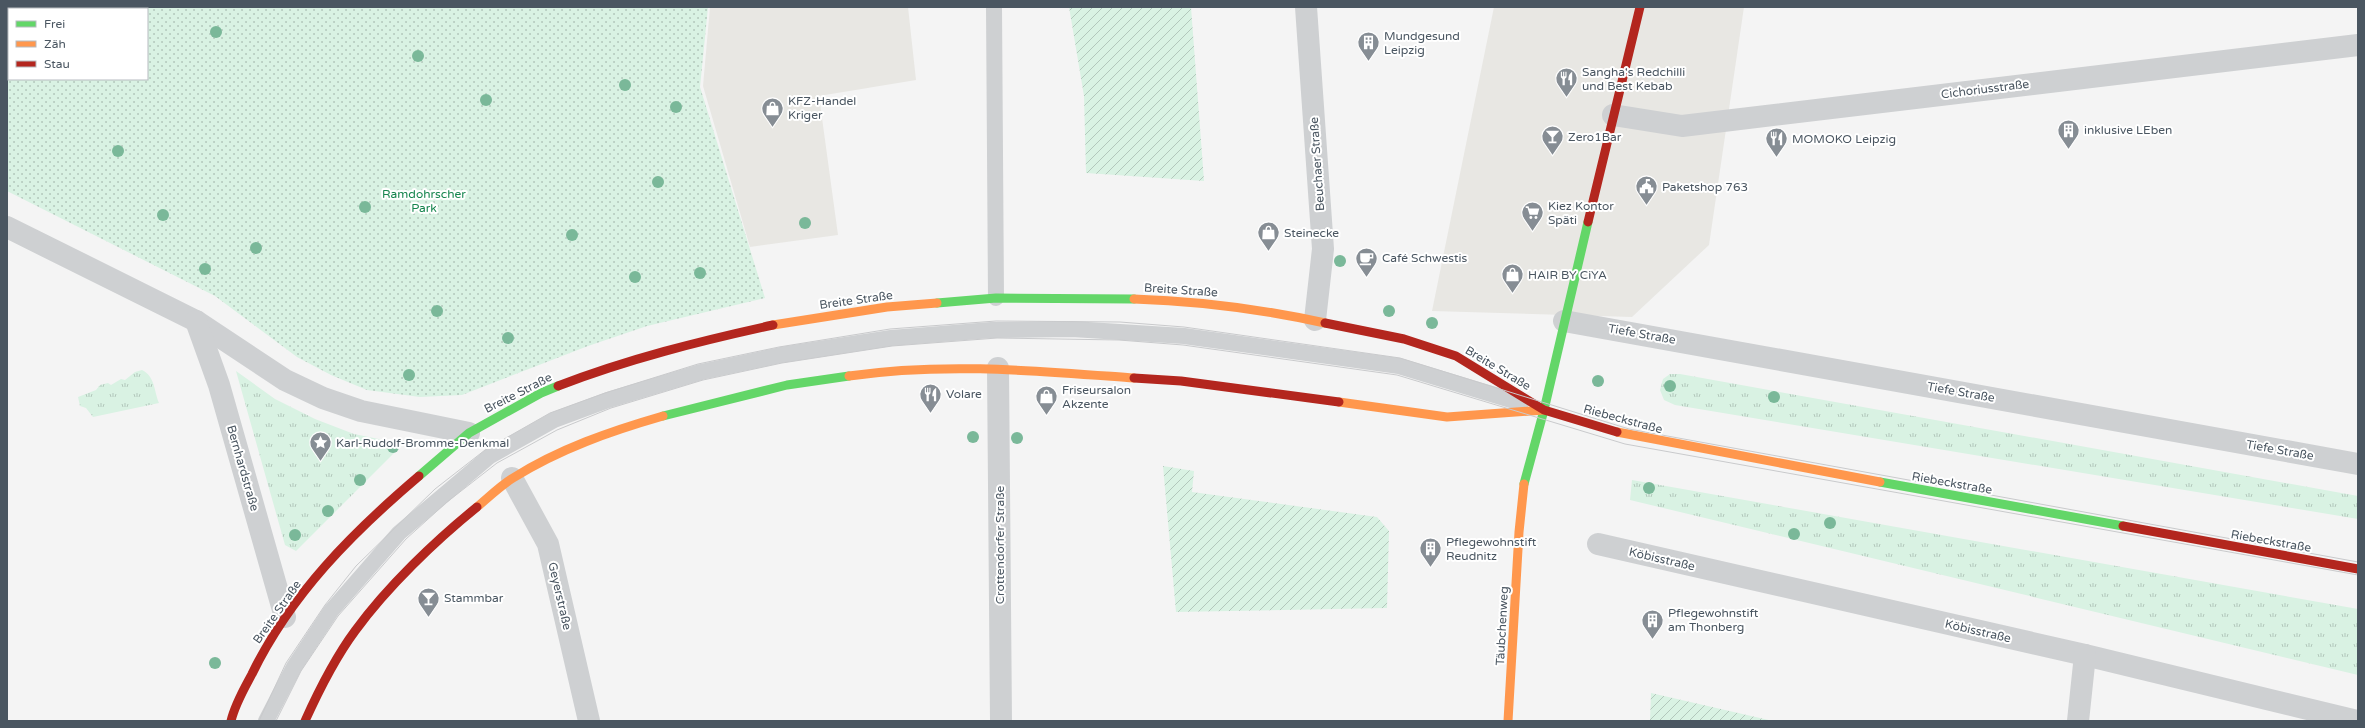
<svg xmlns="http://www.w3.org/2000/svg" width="2365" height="728" viewBox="0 0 2365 728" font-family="'Varela Round',sans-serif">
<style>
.commercial{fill:#e8e7e3}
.grass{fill:url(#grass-tufts)}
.park{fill:url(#park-dots);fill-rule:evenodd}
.garden{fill:url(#garden-furrows)}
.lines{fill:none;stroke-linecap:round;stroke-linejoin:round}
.lane{stroke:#ced0d2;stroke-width:16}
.street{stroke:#ced0d2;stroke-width:22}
.fast{stroke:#63d668;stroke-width:9}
.slow{stroke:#ff974d;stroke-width:9}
.jam{stroke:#b3261e;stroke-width:9}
.tram{stroke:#c9cacc;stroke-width:1}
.tree{fill:#7ab899}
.labels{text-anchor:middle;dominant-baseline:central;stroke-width:4;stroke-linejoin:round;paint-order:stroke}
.poi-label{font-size:12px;fill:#4a5661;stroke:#fff;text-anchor:start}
.street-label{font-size:12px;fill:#4a5661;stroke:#fff}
.park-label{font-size:12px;fill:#17864f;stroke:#fff}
</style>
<defs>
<pattern id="grass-tufts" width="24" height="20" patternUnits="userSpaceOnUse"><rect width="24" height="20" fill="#d9f2e3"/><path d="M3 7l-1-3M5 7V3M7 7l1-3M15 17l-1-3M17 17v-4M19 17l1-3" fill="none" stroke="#b2c7bb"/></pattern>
<pattern id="park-dots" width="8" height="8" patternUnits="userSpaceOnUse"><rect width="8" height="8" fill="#d9f2e3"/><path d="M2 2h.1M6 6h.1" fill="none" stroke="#b2c7bb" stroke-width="1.8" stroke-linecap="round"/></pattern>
<pattern id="garden-furrows" width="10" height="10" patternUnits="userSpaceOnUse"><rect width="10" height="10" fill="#d9f2e3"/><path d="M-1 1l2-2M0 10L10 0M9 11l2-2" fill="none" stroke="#b2c7bb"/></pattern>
</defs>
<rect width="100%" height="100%" fill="#f4f4f4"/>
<g class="commercial">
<path d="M710,7h198l8,73 -97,16 19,139 -88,12 -47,-161z"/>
<path d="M1494,7h250l-35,238 -77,72 -200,-6z"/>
</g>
<g class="grass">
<path d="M142,370c13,6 12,21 17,33l-66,14 -7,-9 -6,-2 -2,-9 18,-7 4,-5 8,-2 3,2 10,-6 4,1 10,-8z"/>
<path d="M236,371l39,28 40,20 39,15 49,10 -107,107 -11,-6z"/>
<path d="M1670,374h10l678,122v23l-683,-114 -11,-5 -4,-10 3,-11z"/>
<path d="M1632,480l726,129v66l-728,-175z"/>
</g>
<path class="park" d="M7,7h701l-8,80 65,211 -118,28 -59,20 -126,49 -42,2 -53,-7 -36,-15 -34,-18 -82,-61 -208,-105zM9,9h138v70h-138z"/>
<g class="garden">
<path d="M1069,7h122l13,174 -118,-8 -2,-77z"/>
<path d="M1163,466l31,5 -2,21 185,25 12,14 -2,77 -211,4z"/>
<path d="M1651,693l122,28h-123z"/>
</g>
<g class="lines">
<g class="lane">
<path d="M994,7l2,291"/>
<path d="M266,721l28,-54 37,-56 68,-78 91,-77 64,-36 54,-20 93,-28 80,-17 110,-17 100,-8 81,-1 112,7 215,30 122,37"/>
</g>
<g class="street">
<path d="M1306,7l17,242 -8,71"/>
<path d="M1613,115l69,11 676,-81"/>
<path d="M7,227l189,94 89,59 38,18 38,13 108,22"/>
<path d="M196,321l23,64 66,232"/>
<path d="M1564,321l794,143"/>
<path d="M998,368l3,353"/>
<path d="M512,478l36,66 41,177"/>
<path d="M1598,544l487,111 272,66"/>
<path d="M2078,721l7,-66"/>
</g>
<g class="fast">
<path d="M937,303l59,-5 138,1"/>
<path d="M663,416l124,-31 62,-9"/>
<path d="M419,476l50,-43 72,-40 17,-7"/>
<path d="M1880,482l243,44"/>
<path d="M1524,484l20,-74 44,-188"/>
</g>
<g class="slow">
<path d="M1134,299c65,2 127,10 191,24"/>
<path d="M773,325l114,-18 50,-4"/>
<path d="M849,376c95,-14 190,-5 285,2"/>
<path d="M1339,402l108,15 97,-7"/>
<path d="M1617,432l263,50"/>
<path d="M477,507c12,-10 23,-21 36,-29 46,-29 98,-47 150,-62"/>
<path d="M1508,721l11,-189 5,-48"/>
</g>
<g class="jam">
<path d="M1588,222l52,-215"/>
<path d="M1325,323l79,16 52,17 88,54 73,22"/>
<path d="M1134,378l47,3 158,21"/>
<path d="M558,386c70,-27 142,-45 215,-61"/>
<path d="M2123,526l235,43"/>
<path d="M231,721c4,-17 13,-32 21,-47 39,-80 100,-141 167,-198"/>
<path d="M305,721c14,-31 30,-63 50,-90 32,-44 80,-90 122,-124"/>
</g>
<g class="tram">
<path d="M259,721l27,-58 39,-58 31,-39 79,-77 50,-39 65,-37 55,-20 93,-29 81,-17 111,-18 106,-8 124,1 64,5 216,31 229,71 729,133"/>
<path d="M276,721l25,-50 37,-55 68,-77 41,-37 50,-39 60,-33 54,-22 92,-28 79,-17 110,-17 105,-8 122,2 64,5 214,30 228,69 733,131"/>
</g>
</g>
<g class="tree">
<circle cx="216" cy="32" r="6"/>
<circle cx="418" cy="56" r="6"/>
<circle cx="625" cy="85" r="6"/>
<circle cx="486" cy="100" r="6"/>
<circle cx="676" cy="107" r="6"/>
<circle cx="118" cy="151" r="6"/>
<circle cx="658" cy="182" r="6"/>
<circle cx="365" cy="207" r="6"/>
<circle cx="163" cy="215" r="6"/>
<circle cx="805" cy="223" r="6"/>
<circle cx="572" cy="235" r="6"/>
<circle cx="256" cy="248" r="6"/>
<circle cx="1340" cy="261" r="6"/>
<circle cx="205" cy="269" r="6"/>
<circle cx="700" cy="273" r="6"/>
<circle cx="635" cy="277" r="6"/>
<circle cx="437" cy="311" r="6"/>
<circle cx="1389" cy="311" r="6"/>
<circle cx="1432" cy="323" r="6"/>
<circle cx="508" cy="338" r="6"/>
<circle cx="409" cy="375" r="6"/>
<circle cx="1598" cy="381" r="6"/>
<circle cx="1670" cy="386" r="6"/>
<circle cx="1774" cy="397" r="6"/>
<circle cx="973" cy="437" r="6"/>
<circle cx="1017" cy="438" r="6"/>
<circle cx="393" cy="447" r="6"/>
<circle cx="360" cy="480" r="6"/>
<circle cx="1649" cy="488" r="6"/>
<circle cx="328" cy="511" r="6"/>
<circle cx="1830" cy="523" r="6"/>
<circle cx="1794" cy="534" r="6"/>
<circle cx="295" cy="535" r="6"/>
<circle cx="215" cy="663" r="6"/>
</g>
<defs>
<symbol id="building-pin" viewBox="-11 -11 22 30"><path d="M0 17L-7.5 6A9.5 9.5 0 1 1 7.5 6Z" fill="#868d94" stroke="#fff"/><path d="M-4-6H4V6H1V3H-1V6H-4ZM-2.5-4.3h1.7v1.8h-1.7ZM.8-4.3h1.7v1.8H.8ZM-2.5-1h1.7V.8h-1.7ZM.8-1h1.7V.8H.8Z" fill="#fff"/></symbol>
<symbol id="restaurant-pin" viewBox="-11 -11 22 30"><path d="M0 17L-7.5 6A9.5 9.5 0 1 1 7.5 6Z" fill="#868d94" stroke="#fff"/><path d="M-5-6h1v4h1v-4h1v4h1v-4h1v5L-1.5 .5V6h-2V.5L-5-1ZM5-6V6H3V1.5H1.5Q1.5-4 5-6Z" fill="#fff"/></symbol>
<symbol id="shop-pin" viewBox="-11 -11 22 30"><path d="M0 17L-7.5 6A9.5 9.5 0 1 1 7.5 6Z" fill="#868d94" stroke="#fff"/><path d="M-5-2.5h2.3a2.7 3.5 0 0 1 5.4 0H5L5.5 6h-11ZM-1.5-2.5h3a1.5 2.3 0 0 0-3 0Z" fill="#fff"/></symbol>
<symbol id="bar-pin" viewBox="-11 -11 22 30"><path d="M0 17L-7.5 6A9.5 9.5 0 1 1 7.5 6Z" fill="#868d94" stroke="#fff"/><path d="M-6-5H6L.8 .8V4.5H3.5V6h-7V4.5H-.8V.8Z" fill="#fff"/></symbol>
<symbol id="civic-pin" viewBox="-11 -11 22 30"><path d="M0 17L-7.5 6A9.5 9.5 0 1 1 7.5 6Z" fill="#868d94" stroke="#fff"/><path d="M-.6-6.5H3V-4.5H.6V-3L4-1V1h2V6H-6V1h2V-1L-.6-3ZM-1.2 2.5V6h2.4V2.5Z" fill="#fff"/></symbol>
<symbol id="supermarket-pin" viewBox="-11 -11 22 30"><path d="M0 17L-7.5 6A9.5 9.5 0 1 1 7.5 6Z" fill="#868d94" stroke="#fff"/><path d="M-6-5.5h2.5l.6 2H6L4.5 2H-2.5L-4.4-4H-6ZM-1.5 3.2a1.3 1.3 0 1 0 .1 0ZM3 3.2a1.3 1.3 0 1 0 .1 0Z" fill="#fff"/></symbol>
<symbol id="cafe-pin" viewBox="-11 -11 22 30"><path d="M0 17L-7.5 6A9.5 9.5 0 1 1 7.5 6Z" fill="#868d94" stroke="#fff"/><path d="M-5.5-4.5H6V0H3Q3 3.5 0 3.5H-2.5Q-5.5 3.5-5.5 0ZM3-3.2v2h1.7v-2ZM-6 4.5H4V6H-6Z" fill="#fff"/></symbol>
<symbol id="sight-pin" viewBox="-11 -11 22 30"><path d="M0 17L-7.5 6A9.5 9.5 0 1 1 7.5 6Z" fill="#868d94" stroke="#fff"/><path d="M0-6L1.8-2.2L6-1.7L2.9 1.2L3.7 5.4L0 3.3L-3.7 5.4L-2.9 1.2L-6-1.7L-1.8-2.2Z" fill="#fff"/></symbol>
</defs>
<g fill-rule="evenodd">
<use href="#building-pin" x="1356" y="30" width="25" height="34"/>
<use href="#restaurant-pin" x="1554" y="66" width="25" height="34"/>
<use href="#shop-pin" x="760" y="96" width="25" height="34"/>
<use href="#building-pin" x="2056" y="118" width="25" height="34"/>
<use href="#bar-pin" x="1540" y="124" width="25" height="34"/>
<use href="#restaurant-pin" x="1764" y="126" width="25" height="34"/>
<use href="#civic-pin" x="1634" y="174" width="25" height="34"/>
<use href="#supermarket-pin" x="1520" y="200" width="25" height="34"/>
<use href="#shop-pin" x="1256" y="220" width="25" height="34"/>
<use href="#cafe-pin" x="1354" y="246" width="25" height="34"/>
<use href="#shop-pin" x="1500" y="262" width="25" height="34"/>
<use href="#restaurant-pin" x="918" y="382" width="25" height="34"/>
<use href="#shop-pin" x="1034" y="384" width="25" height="34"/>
<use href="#sight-pin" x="308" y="430" width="25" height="34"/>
<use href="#building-pin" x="1418" y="536" width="25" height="34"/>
<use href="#bar-pin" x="416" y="586" width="25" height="34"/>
<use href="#building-pin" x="1640" y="608" width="25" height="34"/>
</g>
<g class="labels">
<g class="poi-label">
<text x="1384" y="36">Mundgesund<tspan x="1384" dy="14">Leipzig</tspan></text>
<text x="1582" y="72">Sangha's Redchilli<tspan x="1582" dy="14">und Best Kebab</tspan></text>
<text x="788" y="101">KFZ-Handel<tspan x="788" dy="14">Kriger</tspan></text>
<text x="2084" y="130">inklusive LEben</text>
<text x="1568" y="137">Zero1Bar</text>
<text x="1792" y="139">MOMOKO Leipzig</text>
<text x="1662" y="187">Paketshop 763</text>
<text x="1548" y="206">Kiez Kontor<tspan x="1548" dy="14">Späti</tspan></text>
<text x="1284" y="233">Steinecke</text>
<text x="1382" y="258">Café Schwestis</text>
<text x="1528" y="275">HAIR BY CiYA</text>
<text x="1062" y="390">Friseursalon<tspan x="1062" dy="14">Akzente</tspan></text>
<text x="946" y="394">Volare</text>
<text x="336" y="443">Karl-Rudolf-Bromme-Denkmal</text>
<text x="1446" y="542">Pflegewohnstift<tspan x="1446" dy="14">Reudnitz</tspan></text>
<text x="444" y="598">Stammbar</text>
<text x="1668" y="613">Pflegewohnstift<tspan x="1668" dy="14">am Thonberg</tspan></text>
</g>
<g class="street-label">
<text transform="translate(1985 89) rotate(-7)">Cichoriusstraße</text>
<text transform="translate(1317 164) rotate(-94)">Beuchaer Straße</text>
<text transform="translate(1181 290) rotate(4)">Breite Straße</text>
<text transform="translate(856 300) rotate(-8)">Breite Straße</text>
<text transform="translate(1642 334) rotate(10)">Tiefe Straße</text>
<text transform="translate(1498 368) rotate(31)">Breite Straße</text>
<text transform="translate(1961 392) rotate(10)">Tiefe Straße</text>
<text transform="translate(518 393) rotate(-27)">Breite Straße</text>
<text transform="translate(1623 419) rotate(15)">Riebeckstraße</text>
<text transform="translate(2280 450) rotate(10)">Tiefe Straße</text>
<text transform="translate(243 468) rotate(74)">Bernhardstraße</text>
<text transform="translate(1952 483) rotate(10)">Riebeckstraße</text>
<text transform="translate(2271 541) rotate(10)">Riebeckstraße</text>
<text transform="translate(1000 545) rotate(-90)">Crottendorfer Straße</text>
<text transform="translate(1662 559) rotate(13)">Köbisstraße</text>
<text transform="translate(560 596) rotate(77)">Geyerstraße</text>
<text transform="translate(277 612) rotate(-55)">Breite Straße</text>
<text transform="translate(1502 626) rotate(-87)">Täubchenweg</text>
<text transform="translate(1978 631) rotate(13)">Köbisstraße</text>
</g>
<g class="park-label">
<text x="424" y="194">Ramdohrscher<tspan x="424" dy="14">Park</tspan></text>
</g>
</g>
<rect width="2365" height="728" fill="none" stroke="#4a5661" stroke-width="16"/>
<rect x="8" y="8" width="140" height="72" fill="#ffffff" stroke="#b7bbc0"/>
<rect x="16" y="21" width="20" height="6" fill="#63d668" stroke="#b7bbc0"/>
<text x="44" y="28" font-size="12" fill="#4a5661">Frei</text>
<rect x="16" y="41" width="20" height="6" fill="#ff974d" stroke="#b7bbc0"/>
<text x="44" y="48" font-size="12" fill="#4a5661">Zäh</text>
<rect x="16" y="61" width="20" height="6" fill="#b3261e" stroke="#b7bbc0"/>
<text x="44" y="68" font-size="12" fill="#4a5661">Stau</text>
</svg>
